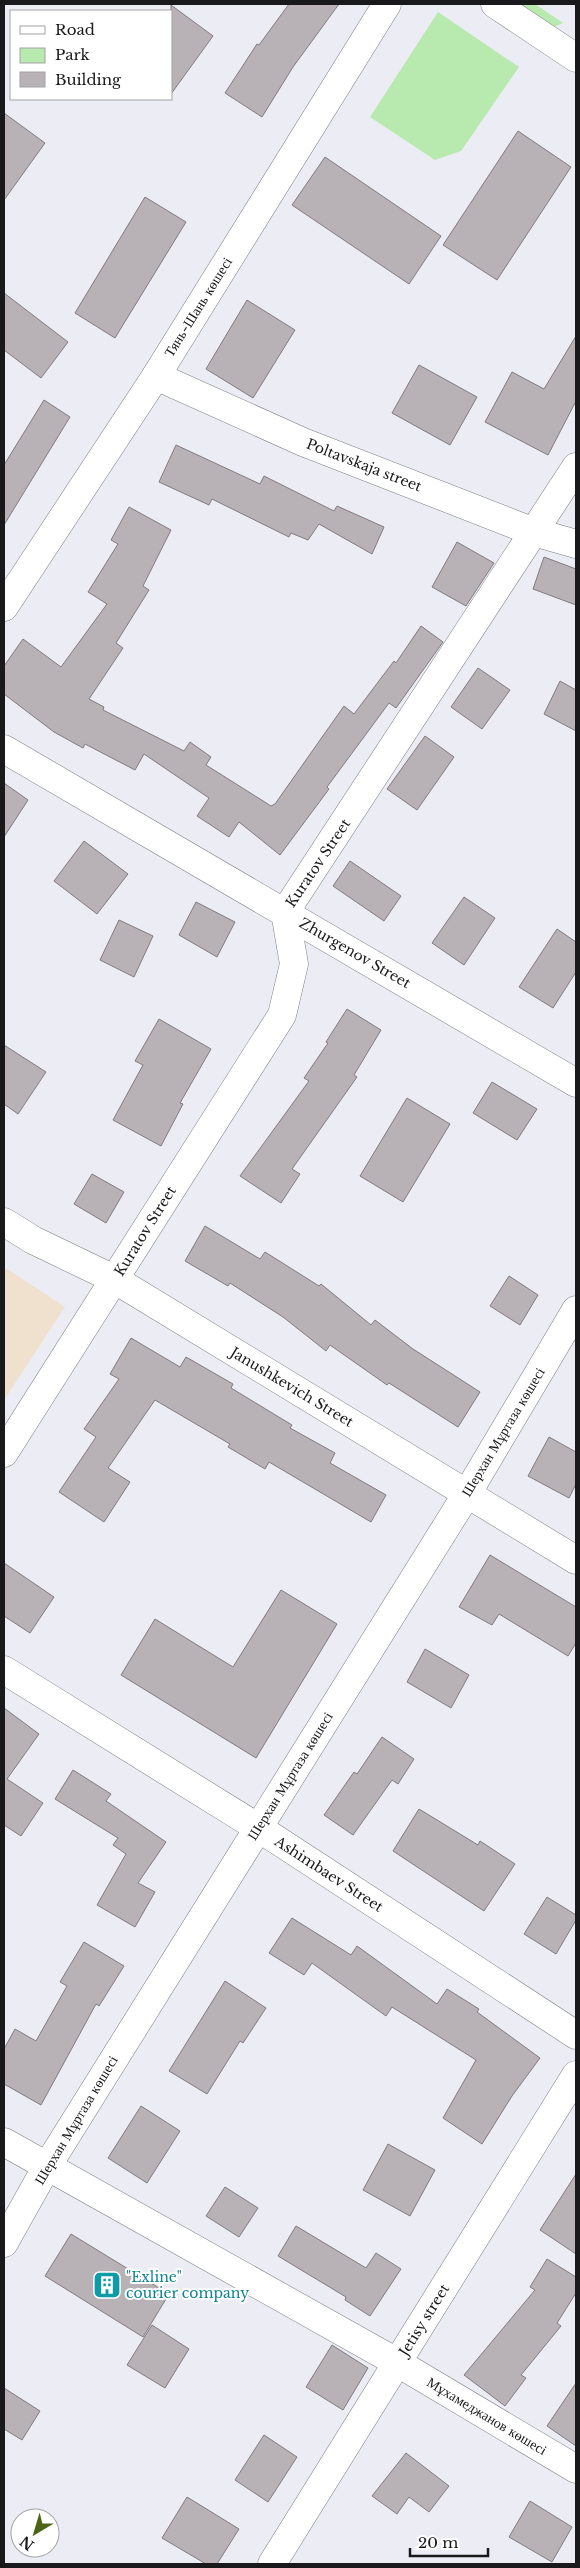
<svg xmlns="http://www.w3.org/2000/svg" width="580" height="2568" viewBox="0 0 580 2568" font-family="'Libre Baskerville',serif">
<style>
.education{fill:#efe1ce}
.green{fill:#b8eaaf}
.building{fill:#b8b1b5;stroke:#827b80}
.lines{fill:none;stroke-linecap:round;stroke-linejoin:round}
.street-casing{stroke:#7d7f85;stroke-width:29}
.secondary-casing{stroke:#7d7f85;stroke-width:29}
.street{stroke:#fff;stroke-width:28}
.secondary{stroke:#fff;stroke-width:28}
.labels{text-anchor:middle;dominant-baseline:central;stroke-width:4;stroke-linejoin:round;paint-order:stroke}
.street-label{font-size:14px;fill:#19191c;stroke:#fff}
.culture-label{font-size:14px;fill:#0d838f;stroke:#fff;text-anchor:start}
</style>
<rect width="100%" height="100%" fill="#ebecf4"/>
<path class="education" d="M4,1267l61,40 -61,93z"/>
<g class="green">
<path d="M512,4h23l28,19 -13,6z"/>
<path d="M438,12l81,55 -58,84 -26,9 -65,-43z"/>
</g>
<g class="building">
<path d="M289,4h50l-46,63 -31,50 -37,-24 32,-49 2,1z"/>
<path d="M171,5l42,31 -42,58z"/>
<path d="M4,113l41,30 -41,57z"/>
<path d="M518,131l53,36 -74,113 -54,-35z"/>
<path d="M325,157l116,79 -32,48 -117,-79z"/>
<path d="M145,197l41,25 -71,116 -40,-25z"/>
<path d="M4,293l64,49 -27,36 -37,-28z"/>
<path d="M247,300l48,30 -42,68 -47,-29z"/>
<path d="M576,336v65l-28,54 -63,-33 27,-50 32,17z"/>
<path d="M419,365l58,32 -27,48 -58,-32z"/>
<path d="M44,400l26,17 -66,108v-60z"/>
<path d="M176,445l84,39 4,-8 70,35 3,-5 47,21 -12,27 -53,-30 -11,16 -17,-7 -2,4 -77,-38 -3,6 -50,-23z"/>
<path d="M129,507l42,23 -28,56 6,4 -33,53 7,5 -34,51 15,8 -1,3 81,41 6,-9 21,15 -5,8 65,41 4,-2 69,-98 10,8 40,-53 2,2 25,-37 22,16 -47,66 -7,-5 -62,84 2,2 -49,66 -41,-33 -10,15 -32,-21 12,-18 -65,-44 -9,16 -50,-26 -2,4 -29,-16 -50,-38v-28l19,-27 38,28 46,-63 -19,-12 30,-48 -7,-4z"/>
<path d="M457,542l37,21 -28,43 -34,-19z"/>
<path d="M544,557l32,12v36l-43,-16z"/>
<path d="M478,668l32,22 -28,39 -31,-22z"/>
<path d="M560,681l16,9v41l-32,-17z"/>
<path d="M425,736l29,21 -37,53 -30,-21z"/>
<path d="M4,783l24,17 -24,37z"/>
<path d="M84,841l44,33 -31,40 -43,-33z"/>
<path d="M350,861l51,35 -17,25 -51,-35z"/>
<path d="M464,897l31,21 -31,47 -32,-22z"/>
<path d="M196,902l39,20 -18,35 -38,-22z"/>
<path d="M119,920l34,16 -19,41 -34,-17z"/>
<path d="M557,929l19,13v30l-23,36 -34,-21z"/>
<path d="M347,1009l34,21 -27,45 3,2 -65,92 8,5 -19,29 -41,-27 69,-95 -5,-3 24,-35 -2,-1z"/>
<path d="M159,1019l52,30 -31,54 3,1 -22,42 -48,-26 30,-55 -8,-4z"/>
<path d="M4,1045l42,27 -28,42 -14,-10z"/>
<path d="M492,1082l45,27 -20,31 -44,-27z"/>
<path d="M407,1098l43,26 -47,78 -43,-26z"/>
<path d="M92,1174l32,18 -18,31 -32,-19z"/>
<path d="M205,1226l55,33 5,-7 54,34 2,-2 50,41 4,-5 38,29 67,43 -22,35 -69,-44 -2,2 -57,-40 -4,6 -43,-34 -53,-34 -2,3 -43,-25z"/>
<path d="M509,1276l29,19 -18,30 -30,-19z"/>
<path d="M131,1338l49,29 6,-10 47,27 -2,4 61,37 -2,3 45,25 -5,10 56,32 -15,27 -102,-60 -4,7 -37,-22 2,-3 -75,-44 -47,68 22,14 -26,40 -45,-30 37,-55 -12,-8 35,-50 -9,-5z"/>
<path d="M549,1437l27,15v32l-7,14 -41,-22z"/>
<path d="M490,1555l86,52v36l-8,13 -69,-42 -7,11 -33,-18z"/>
<path d="M4,1563l50,34 -24,36 -26,-17z"/>
<path d="M281,1590l56,34 -81,134 -135,-83 34,-56 78,48z"/>
<path d="M425,1649l44,26 -18,33 -44,-26z"/>
<path d="M4,1708l35,26 -32,45 36,24 -22,33 -17,-11z"/>
<path d="M382,1737l32,22 -16,25 -6,-4 -39,55 -29,-20 30,-43 3,2z"/>
<path d="M73,1770l38,24 -5,7 60,41 -28,41 17,9 -20,35 -38,-22 29,-51 -13,-9 5,-7 -63,-39z"/>
<path d="M419,1809l59,36 2,-4 35,23 -31,47 -91,-60z"/>
<path d="M547,1897l29,18v5l-20,34 -32,-20z"/>
<path d="M292,1918l59,37 6,-9 80,58 10,-15 32,20 -2,3 63,46 -28,38 -30,48 -39,-26 33,-58 -84,-53 -6,9 -74,-53 -8,12 -35,-22z"/>
<path d="M84,1942l40,24 -25,40 -3,-2 -55,101 -37,-21v-35l11,-20 21,12 31,-55 -7,-4z"/>
<path d="M225,1981l41,27 -23,35 -3,-2 -33,53 -38,-23z"/>
<path d="M141,2106l39,25 -33,52 -39,-25z"/>
<path d="M388,2144l47,26 -25,46 -47,-26z"/>
<path d="M576,2174v80l-36,-24z"/>
<path d="M225,2187l33,21 -19,29 -33,-21z"/>
<path d="M296,2226l70,42 10,-15 25,16 -31,47 -25,-16 1,-3 -68,-41z"/>
<path d="M71,2234l98,60 -26,43 -98,-61z"/>
<path d="M547,2259l29,18v16l-19,30 4,3 -40,49 5,3 -21,28 -41,-31 71,-85 -5,-3z"/>
<path d="M152,2325l37,24 -24,39 -38,-23z"/>
<path d="M332,2345l36,23 -25,42 -37,-23z"/>
<path d="M576,2383v63l-29,-20z"/>
<path d="M4,2388l36,23 -18,29 -18,-11z"/>
<path d="M264,2435l33,22 -29,45 -33,-22z"/>
<path d="M406,2453l43,33 -20,26 -20,-15 -12,17 -25,-18z"/>
<path d="M187,2497l52,32 -22,35h-11l-44,-26z"/>
<path d="M530,2501l42,26 -20,35 -43,-25z"/>
</g>
<g class="lines">
<defs>
<g id="street">
<path d="M156,376l147,66 231,90 42,12"/>
<path d="M4,607l152,-231 231,-372"/>
<path d="M4,749l572,334"/>
<path d="M4,1222l29,18 81,39 462,281"/>
<path d="M4,1453l278,-438 12,-51 -9,-52 291,-445"/>
<path d="M4,1670l253,157 319,208"/>
<path d="M4,2142l394,221 178,106"/>
<path d="M4,2243l42,-75 422,-676 108,-182"/>
</g>
<g id="secondary">
<path d="M495,4l81,54"/>
<path d="M272,2564l304,-489"/>
</g>
</defs>
<use href="#street" class="street-casing"/>
<use href="#secondary" class="secondary-casing"/>
<use href="#street" class="street"/>
<use href="#secondary" class="secondary"/>
</g>
<defs>
<symbol id="building-square" viewBox="-11 -11 22 22"><rect x="-9" y="-9" width="18" height="18" rx="4" fill="#0f9aa8" stroke="#fff"/><path d="M-4-6H4V6H1V3H-1V6H-4ZM-2.5-4.3h1.7v1.8h-1.7ZM.8-4.3h1.7v1.8H.8ZM-2.5-1h1.7V.8h-1.7ZM.8-1h1.7V.8H.8Z" fill="#fff"/></symbol>
</defs>
<g fill-rule="evenodd">
<use href="#building-square" x="91" y="2269" width="32" height="32"/>
</g>
<g class="labels">
<g class="street-label">
<text transform="translate(198 307) rotate(-58)">Тянь-Шань көшесі</text>
<text transform="translate(364 465) rotate(21)">Poltavskaja street</text>
<text transform="translate(318 863) rotate(-56)">Kuratov Street</text>
<text transform="translate(355 953) rotate(30)">Zhurgenov Street</text>
<text transform="translate(145 1231) rotate(-58)">Kuratov Street</text>
<text transform="translate(292 1387) rotate(31)">Janushkevich Street</text>
<text transform="translate(503 1432) rotate(-59)">Шерхан Мұртаза көшесі</text>
<text transform="translate(290 1776) rotate(-58)">Шерхан Мұртаза көшесі</text>
<text transform="translate(329 1874) rotate(33)">Ashimbaev Street</text>
<text transform="translate(76 2120) rotate(-59)">Шерхан Мұртаза көшесі</text>
<text transform="translate(424 2320) rotate(-58)">Jetisy street</text>
<text transform="translate(487 2416) rotate(31)">Мұхамеджанов көшесі</text>
</g>
<g class="culture-label">
<text x="126" y="2277">"Exline"<tspan x="126" dy="16">courier company</tspan></text>
</g>
</g>
<rect width="580" height="2568" fill="none" stroke="#19191c" stroke-width="10"/>
<rect x="10" y="10" width="162" height="90" fill="#ffffff" stroke="#a3a3a4"/>
<rect x="20" y="26" width="25" height="8" fill="#ffffff" stroke="#a3a3a4"/>
<text x="55" y="35" font-size="15" fill="#19191c">Road</text>
<rect x="20" y="48" width="25" height="15" fill="#b8eaaf" stroke="#a3a3a4"/>
<text x="55" y="60" font-size="15" fill="#19191c">Park</text>
<rect x="20" y="72" width="25" height="15" fill="#b8b1b5" stroke="#a3a3a4"/>
<text x="55" y="85" font-size="15" fill="#19191c">Building</text>
<g transform="translate(35 2533) rotate(218)"><circle r="24" fill="#ffffff" stroke="#a3a3a4"/>
<path d="M0-4L9 19L0 12L-9 19Z" fill="#4a6517"/>
<text y="-8" font-size="14" font-weight="bold" text-anchor="middle" fill="#19191c">N</text>
</g>
<path d="M410 2548v8h78v-8" fill="none" stroke="#19191c" stroke-width="2.5"/>
<text x="418" y="2548" font-size="15" fill="#19191c" stroke="#ffffff" stroke-width="4" paint-order="stroke">20 m</text>
</svg>
